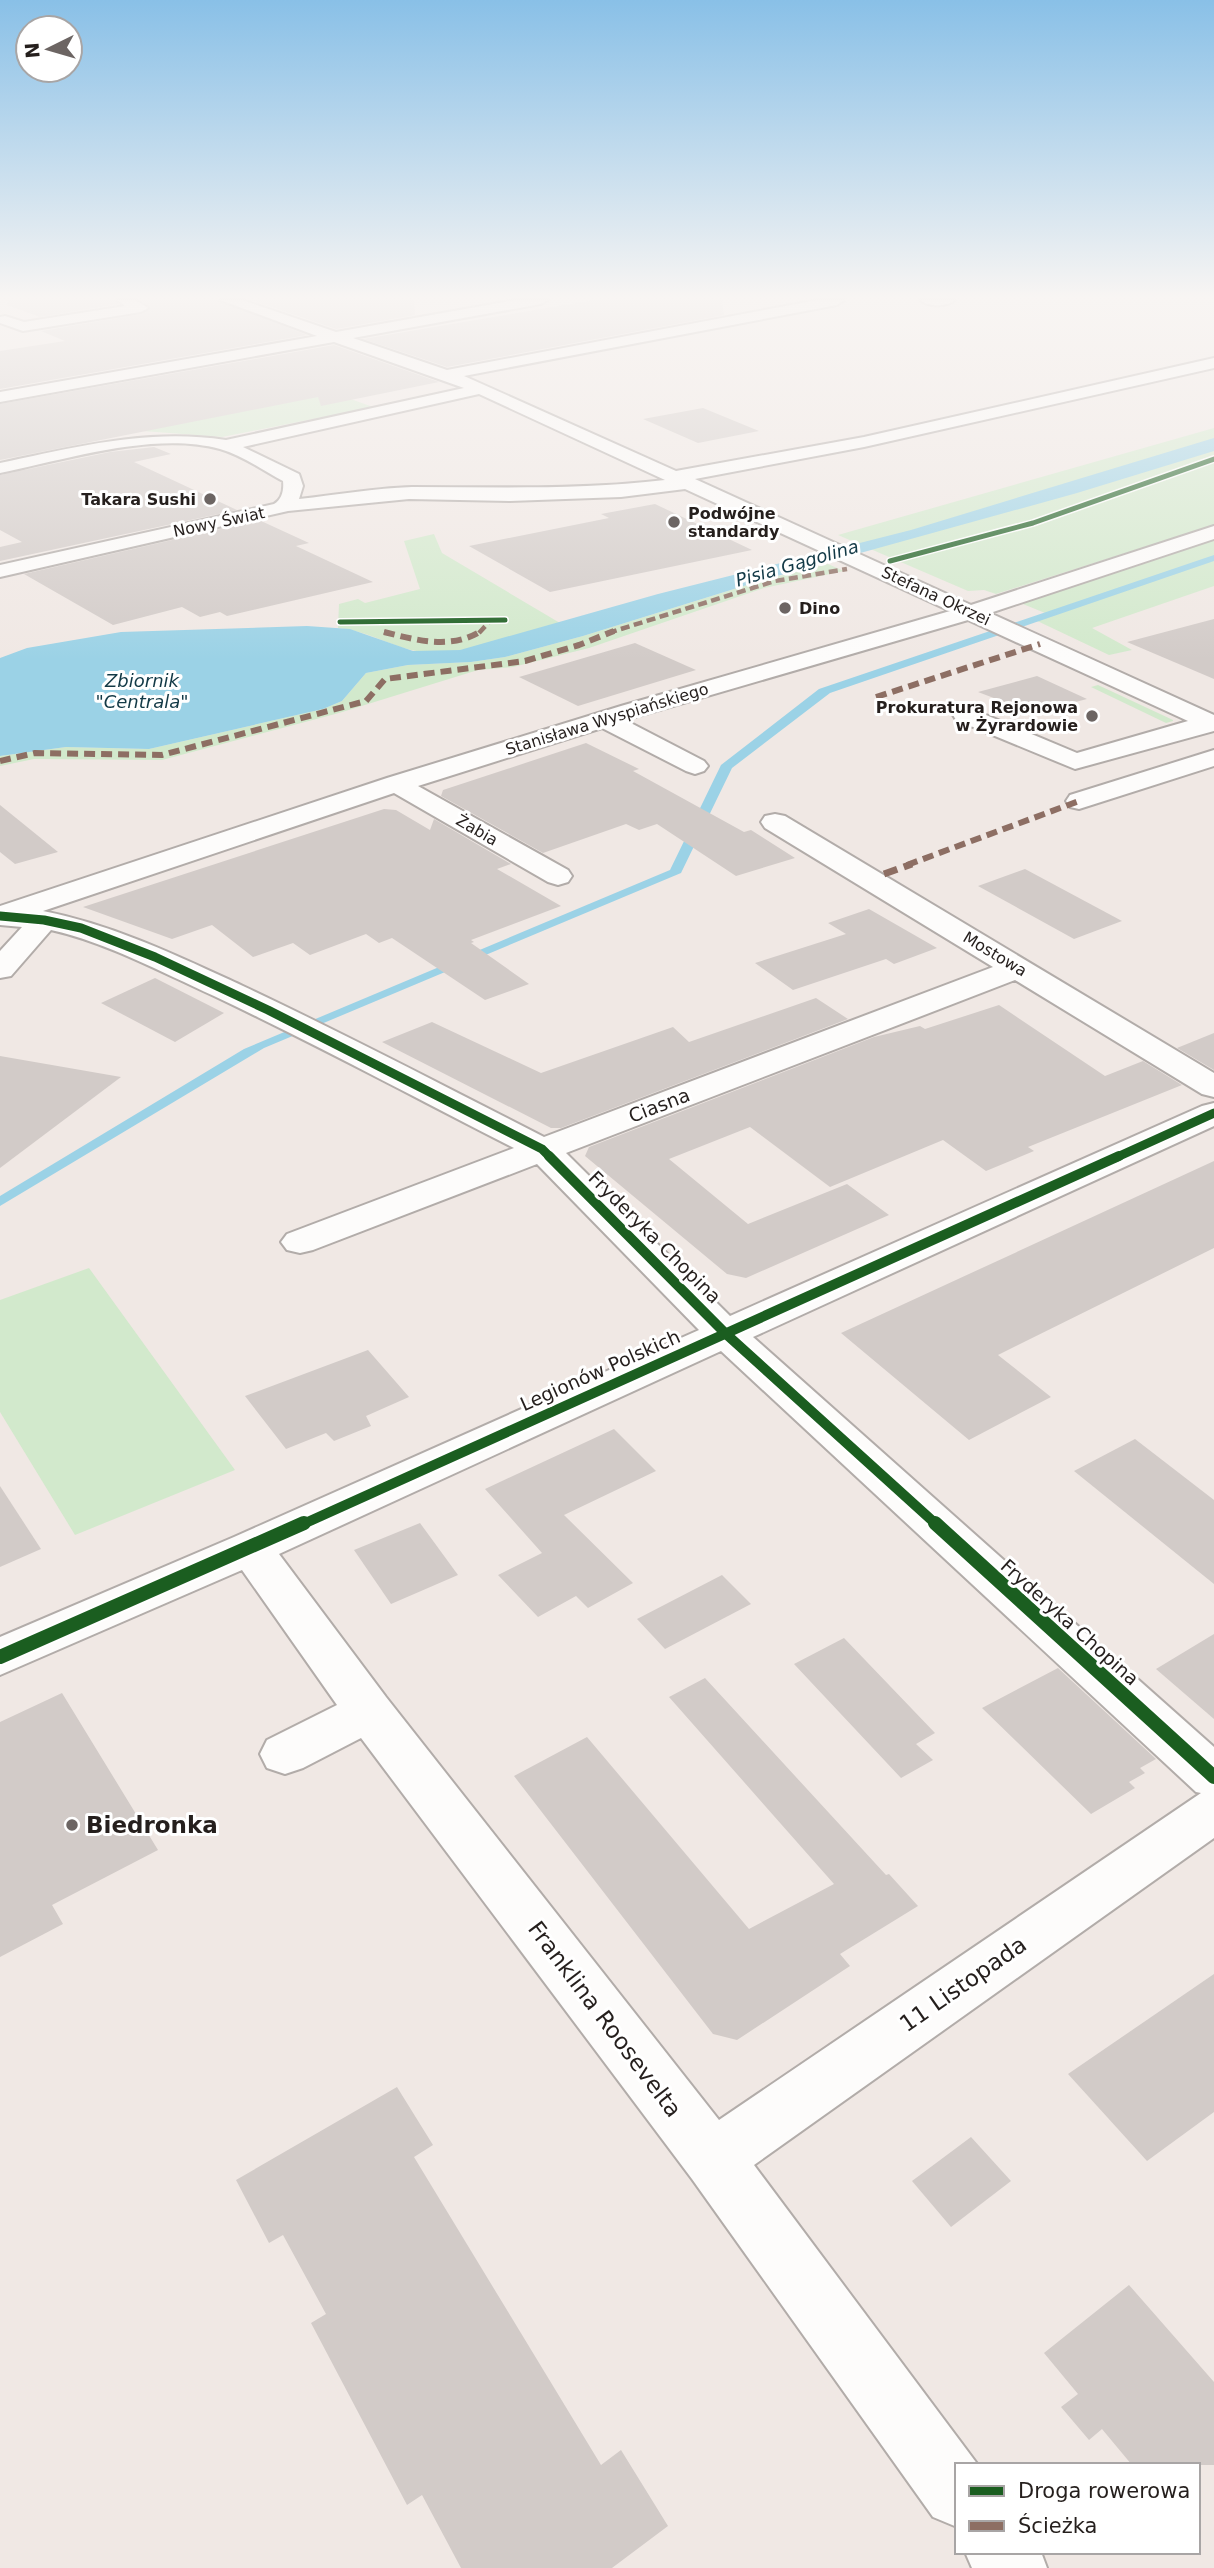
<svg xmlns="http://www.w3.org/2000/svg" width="1214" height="2568" viewBox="0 0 1214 2568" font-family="'DejaVu Sans',sans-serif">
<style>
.green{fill:#d2e9cc}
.water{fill:#9bd2e6}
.building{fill:#d2cbc8}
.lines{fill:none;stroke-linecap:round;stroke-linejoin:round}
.minor-casing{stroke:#b2aca9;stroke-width:4}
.minor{fill:#fdfcfb;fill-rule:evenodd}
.quiet-far2{stroke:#8d6e63;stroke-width:4.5;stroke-dasharray:9 4.5;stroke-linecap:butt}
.quiet-far1{stroke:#8d6e63;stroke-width:6;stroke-dasharray:11 6;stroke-linecap:butt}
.quiet{stroke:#8d6e63;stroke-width:7;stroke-dasharray:14 7;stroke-linecap:butt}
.cycleway-far3-casing{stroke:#fff;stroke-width:8}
.cycleway-far2-casing{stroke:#fff;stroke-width:12}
.cycleway-far1-casing{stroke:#fff;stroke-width:15}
.cycleway-casing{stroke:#fff;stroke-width:18}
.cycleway-far3{stroke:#1b5e20;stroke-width:5}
.cycleway-far2{stroke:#1b5e20;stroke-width:9}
.cycleway-far1{stroke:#1b5e20;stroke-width:10}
.cycleway{stroke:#1b5e20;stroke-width:14}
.poi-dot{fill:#6c6563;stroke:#fff;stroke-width:2.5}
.labels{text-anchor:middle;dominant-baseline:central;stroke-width:6;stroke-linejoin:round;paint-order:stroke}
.far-poi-label{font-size:16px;font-weight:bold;fill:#251f1d;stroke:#fff;text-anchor:end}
.far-street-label{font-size:16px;fill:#251f1d;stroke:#fff}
.far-water-label{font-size:18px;font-style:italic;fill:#123946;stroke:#fff}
.street-label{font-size:19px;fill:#251f1d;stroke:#fff}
.near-poi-label{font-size:23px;font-weight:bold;fill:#251f1d;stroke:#fff;text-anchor:start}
.near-street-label{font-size:23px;fill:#251f1d;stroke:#fff}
</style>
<rect width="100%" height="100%" fill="#f0e8e4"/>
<g class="green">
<path d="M334,393l39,14 -151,30 -79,-6z"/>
<path d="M1214,428v97l-218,69 -12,-4 -16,1 -130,-56z"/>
<path d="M434,534l8,19 118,70c-43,12 -104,37 -149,27 -24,-6 -47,-20 -73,-22l1,-24 19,-5 7,4 55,-14 -16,-48z"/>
<path d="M1214,538v48l-122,42 40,22 -23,5 -78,-37 14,-5 -27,-11z"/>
<path d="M828,564l16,7 -80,17 -175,60 -76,19 -35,3 -139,43 -177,47 -128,-1 -34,7v-10l66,-9 83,2 174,-40 19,-8 24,-28 42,-8 63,-3 34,-5 78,-21 180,-56z"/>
<path d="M1098,685l75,35v1l-7,2 -75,-36z"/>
<path d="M89,1268l146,202 -160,65 -75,-123v-112z"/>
</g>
<g class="water">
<path d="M1214,438v13l-137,42 -314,87 -180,56 -78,21 -34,5 -63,3 -42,8 -24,28 -19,8 -174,40 -83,-2 -66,9v-98l27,-10 94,-16 186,-6 43,3 63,22 47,-1 198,-56 253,-64z"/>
<path d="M1214,555v6l-384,132 -98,75 -51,105 -417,175 -264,158v-10l244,-147 426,-179 51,-105 98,-76z"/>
</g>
<g class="building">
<path d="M8,300h107l3,4 -78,13 -33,-12z"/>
<path d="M141,300h77l89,35 -307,54v-38l65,-10 -24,-10 101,-17 8,-7z"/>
<path d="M251,300h163l1,15 -79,14z"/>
<path d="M594,300h128l2,15 -277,52 -84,-28z"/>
<path d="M334,345l105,37 -118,24 -3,-9 -318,63v-56z"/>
<path d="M703,408l56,23 -61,12 -55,-24z"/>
<path d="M154,447l17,7 -37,8 103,48 -237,51v-14l22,-5 -22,-12v-55l110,-23z"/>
<path d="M655,504l97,46 -202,42 -81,-46 140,-28 -8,-4z"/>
<path d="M259,520l50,23 -13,3 77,36 -146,34 -7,-4 -20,5 -18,-10 -69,18 -89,-51z"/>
<path d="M1214,619v60l-87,-37z"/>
<path d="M635,643l61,27 -118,36 -59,-29z"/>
<path d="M1037,676l50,23 -54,14 -55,-21z"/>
<path d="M586,743l53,26 -6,2 111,61 7,-2 44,28 -59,18 -79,-52 -18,6 -13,-6 -83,29 -102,-57 2,-6z"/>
<path d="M0,805l58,47 -43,12 -15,-12z"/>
<path d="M384,809l12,1 34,20 4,-11 77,45 -14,5 64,37 -90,34 3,2 -3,1 58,41 -44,16 -93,-62 -13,5 -13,-9 -56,21 -17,-12 -40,14 -41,-32 -40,14 -89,-32z"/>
<path d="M1025,869l97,52 -48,18 -96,-53z"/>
<path d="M869,909l68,39 -43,16 -8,-5 -93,31 -38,-27 91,-29 -18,-11z"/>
<path d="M155,978l69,35 -49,29 -74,-39z"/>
<path d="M816,998l32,21 -287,109h-10l-169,-86 50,-20 109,51 132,-46 16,15z"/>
<path d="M999,1005l106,71 38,-15 39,24 -154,62 6,4 -48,20 -43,-31 -113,47 -80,-60 -81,32 79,65 99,-40 42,31 -143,63 -19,-4 -142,-118 4,-9 285,-110 46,-11 5,3z"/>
<path d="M1214,1033v37l-37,-22z"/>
<path d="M0,1056l121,21 -121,91z"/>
<path d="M1214,1161v87l-216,107 53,42 -82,43 -128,-107z"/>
<path d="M368,1350l41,47 -43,19 5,10 -37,15 -8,-8 -40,16 -41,-53z"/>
<path d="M614,1429l42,42 -92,44 69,68 -45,25 -12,-12 -38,21 -40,-42 44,-22 -57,-64z"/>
<path d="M1135,1439l79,61v84l-140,-113z"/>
<path d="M0,1486l41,63 -41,18z"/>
<path d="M420,1523l38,52 -67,29 -37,-54z"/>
<path d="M722,1575l29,29 -86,45 -28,-30z"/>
<path d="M1214,1634v85l-58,-50z"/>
<path d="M844,1638l91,95 -19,11 17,16 -32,18 -107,-114z"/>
<path d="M1058,1668l98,91 -16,9 5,5 -16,9 6,6 -44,26 -109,-106z"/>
<path d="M705,1678l181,197 3,-1 29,32 -78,48 10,12 -113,74 -24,-6 -199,-258 73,-39 162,192 85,-45 -165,-187z"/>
<path d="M62,1693l96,157 -106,55 11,19 -63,33v-235z"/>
<path d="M1214,1974v138l-67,49 -79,-87z"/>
<path d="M397,2087l36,58 -19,12 187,308 20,-15 47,76 -56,42h-151l-39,-73 -15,10 -96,-182 15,-9 -43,-79 -14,8 -33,-63z"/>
<path d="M971,2137l40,44 -60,46 -39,-46z"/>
<path d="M1129,2285l85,97v83h-82l-30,-36 -13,11 -28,-33 17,-13 -34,-41z"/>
</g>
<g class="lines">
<defs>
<g id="minor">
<path d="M117,300h18l13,8 -7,4 -118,19 -23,-8v-6l5,-1 19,6 101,-16z"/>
<path d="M220,300h22l94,32 179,-32h33l-7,4 -188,34 94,32 370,-70h27l-7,5 -373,71 212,95 188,-34 350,-79v10l-350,79 -169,32 276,126 243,-79v13l-224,74 224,102v16l-139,38 -119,-49 -3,-5 3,-5 9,-2 9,2 103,43 111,-32 -220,-101 -343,100 79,41 4,5 -4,5 -9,3 -9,-3 -84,-43 -184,58 150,84 4,6 -4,6 -10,3 -10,-3 -154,-89 -351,118c71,14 135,45 200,75 102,48 201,100 301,151l449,-170 -228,-139 -4,-6 4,-6 10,-2 10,2 429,257v24l-12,-3 -187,-114 -449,173 164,163 472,-210 12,-3v23l-461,211 461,410v91l-460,327 224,300h-21v62l-24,-10 -241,-338 -331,-441 -58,30 -18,6 -18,-6 -7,-14 7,-14 70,-35 -95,-135 -242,105v-38l234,-100 465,-207 -162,-166 -224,86 -13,3 -13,-3 -6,-8 6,-8 227,-86c-100,-51 -199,-104 -300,-152 -53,-24 -106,-53 -163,-66l-40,46 -11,2v-27l22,-24 -22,-2v-19l387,-128 234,-72 329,-95 -265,-122 -64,8 -111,4 -101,-2 -121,12 -288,66v-12l274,-61c8,-5 10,-14 9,-23 -19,-10 -41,-26 -63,-32 -66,-18 -155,11 -220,24v-10c76,-16 148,-35 226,-23l238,-52 -130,-46 -334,60v-10l317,-56zM479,394l186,86c-84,10 -168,7 -253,7 -37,1 -76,8 -113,12l4,-13 -4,-12 -56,-27zM721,1351l475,441 5,1 -482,327 -333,-423 -107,-143z"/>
<path d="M920,300h35c-8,7 -27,7 -35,0z"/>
<path d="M1214,750v16l-135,43 -9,-2 -4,-6 4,-6z"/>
<path d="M965,2552h76l6,16h-75z"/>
</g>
</defs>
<use href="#minor" class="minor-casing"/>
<use href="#minor" class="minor"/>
<g class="quiet-far2">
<path d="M384,632l4,1"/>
<path d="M479,633l11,-12"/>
<path d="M608,633l167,-52 72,-12"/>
</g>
<g class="quiet-far1">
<path d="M384,632c32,8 67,18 97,-1"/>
<path d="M876,697l164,-53"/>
<path d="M0,761l35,-8 127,2 204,-54 19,-22 140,-18 54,-16 35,-14"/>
<path d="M907,865l172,-64"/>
</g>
<path class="quiet" d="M884,874l28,-10"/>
<defs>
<g id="cycleway-far3">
<path d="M890,561l143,-38 181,-64"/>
<path d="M340,622l165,-2"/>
</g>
<g id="cycleway-far2">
<path d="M0,916l44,4 37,8 74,29 113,53 274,139 9,9"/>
<path d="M1115,1158l99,-45"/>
</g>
<g id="cycleway-far1">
<path d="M549,1156l176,177 212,192"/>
<path d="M301,1525l818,-369"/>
</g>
<g id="cycleway">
<path d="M935,1523l279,254"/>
<path d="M0,1657l304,-134"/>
</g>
</defs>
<use href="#cycleway-far3" class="cycleway-far3-casing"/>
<use href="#cycleway-far2" class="cycleway-far2-casing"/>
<use href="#cycleway-far1" class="cycleway-far1-casing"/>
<use href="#cycleway" class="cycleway-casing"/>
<use href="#cycleway-far3" class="cycleway-far3"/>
<use href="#cycleway-far2" class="cycleway-far2"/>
<use href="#cycleway-far1" class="cycleway-far1"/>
<use href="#cycleway" class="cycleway"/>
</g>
<linearGradient id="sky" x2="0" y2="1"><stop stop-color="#89c0e7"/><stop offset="0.45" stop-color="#f8f5f3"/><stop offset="1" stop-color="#f8f5f3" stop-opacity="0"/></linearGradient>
<rect width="1214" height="660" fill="url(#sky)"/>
<g class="poi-dot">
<circle cx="210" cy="499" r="7"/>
<circle cx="674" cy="522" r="7"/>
<circle cx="785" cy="608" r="7"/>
<circle cx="1092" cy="716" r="7"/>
<circle cx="72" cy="1825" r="7"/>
</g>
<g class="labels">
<g class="far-poi-label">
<text x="196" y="499">Takara Sushi</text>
<text x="688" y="513" text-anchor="start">Podwójne<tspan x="688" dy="18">standardy</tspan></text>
<text x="799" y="608" text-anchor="start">Dino</text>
<text x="1078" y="707">Prokuratura Rejonowa<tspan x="1078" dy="18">w Żyrardowie</tspan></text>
</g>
<g class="far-street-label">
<text transform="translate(219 522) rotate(-12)">Nowy Świat</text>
<text transform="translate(936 596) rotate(25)">Stefana Okrzei</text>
<text transform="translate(607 719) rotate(-17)">Stanisława Wyspiańskiego</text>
<text transform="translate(477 830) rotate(30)">Żabia</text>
<text transform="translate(995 954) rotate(31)">Mostowa</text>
</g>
<g class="far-water-label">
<text transform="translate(797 563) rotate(-16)">Pisia Gągolina</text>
<text x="142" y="680">Zbiornik<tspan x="142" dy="21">"Centrala"</tspan></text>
</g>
<g class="street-label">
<text transform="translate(659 1105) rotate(-21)">Ciasna</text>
<text transform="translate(655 1237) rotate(45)">Fryderyka Chopina</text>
<text transform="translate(600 1370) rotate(-24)">Legionów Polskich</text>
<text transform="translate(1070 1622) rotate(42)">Fryderyka Chopina</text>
</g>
<g class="near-poi-label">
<text x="86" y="1825">Biedronka</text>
</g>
<g class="near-street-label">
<text transform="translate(963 1984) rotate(-35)">11 Listopada</text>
<text transform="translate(605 2019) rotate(53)">Franklina Roosevelta</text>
</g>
</g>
<rect x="955" y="2463" width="245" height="91" fill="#ffffff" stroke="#a8a5a5" stroke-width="2"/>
<rect x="969" y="2486" width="35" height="10" fill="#1b5e20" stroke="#a8a5a5" stroke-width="2"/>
<text x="1018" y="2498" font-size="21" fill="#251f1d">Droga rowerowa</text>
<rect x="969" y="2521" width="35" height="10" fill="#8d6e63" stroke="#a8a5a5" stroke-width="2"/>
<text x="1018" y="2533" font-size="21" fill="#251f1d">Ścieżka</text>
<g transform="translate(49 49) rotate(265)"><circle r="33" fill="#ffffff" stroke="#a8a5a5" stroke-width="2"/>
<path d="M0-5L12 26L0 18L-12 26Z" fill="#6c6563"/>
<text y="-10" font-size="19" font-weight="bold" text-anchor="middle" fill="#251f1d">N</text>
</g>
</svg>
